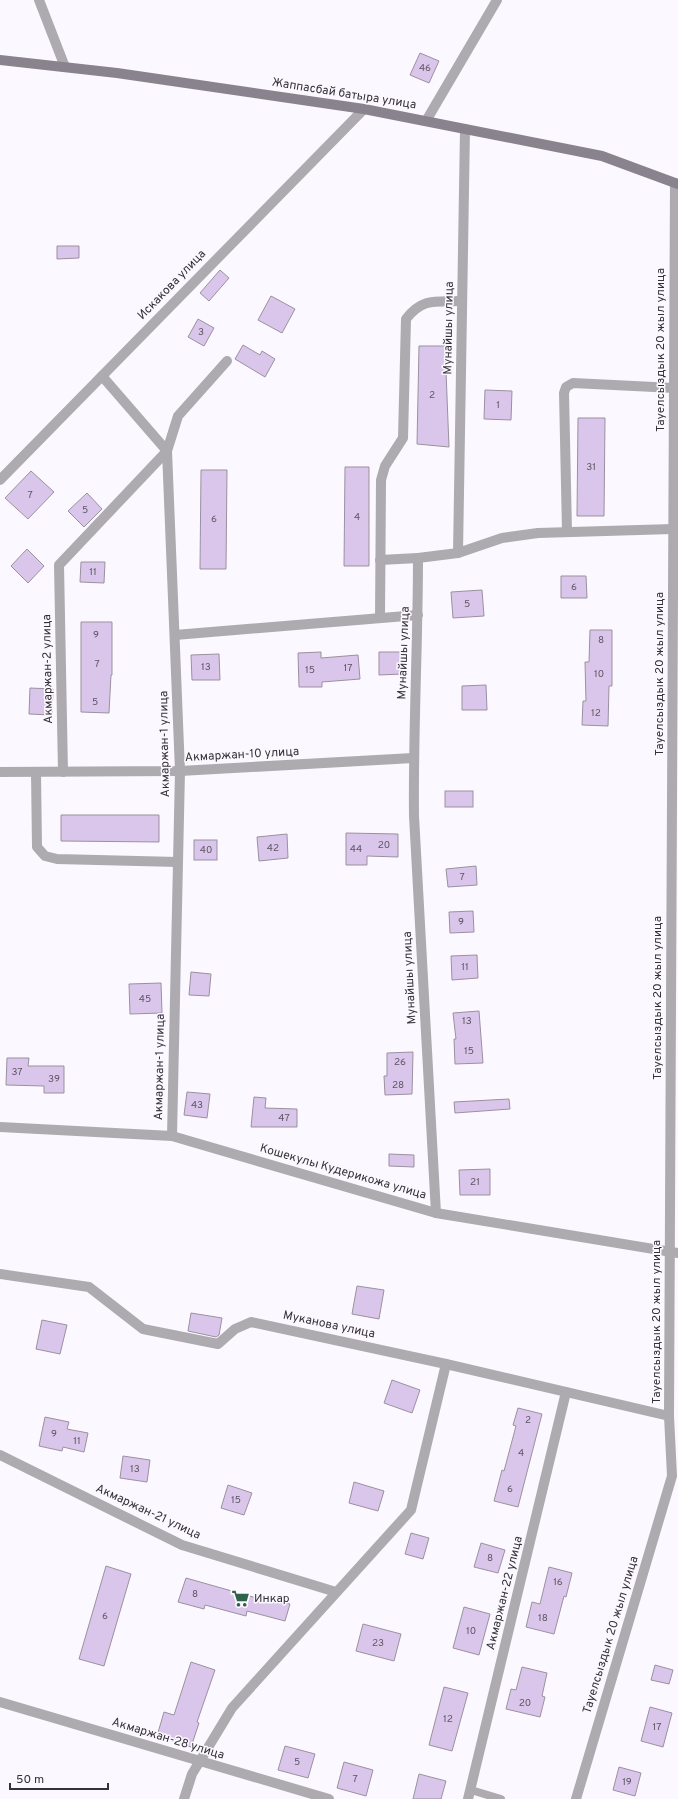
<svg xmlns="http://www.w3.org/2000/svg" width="678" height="1799" viewBox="0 0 678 1799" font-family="Overpass,sans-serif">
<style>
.building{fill:#dac6ea;stroke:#9a91a0}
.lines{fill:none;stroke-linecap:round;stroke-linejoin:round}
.service{stroke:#adaab0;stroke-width:8}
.minor{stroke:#adaab0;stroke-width:10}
.tertiary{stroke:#adaab0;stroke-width:10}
.secondary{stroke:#89838d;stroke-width:10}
.labels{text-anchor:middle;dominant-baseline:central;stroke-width:3;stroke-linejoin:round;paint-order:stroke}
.number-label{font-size:10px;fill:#5e5664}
.street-label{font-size:12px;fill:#353138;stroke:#fcf8ff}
.poi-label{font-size:12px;fill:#353138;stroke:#fcf8ff;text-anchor:start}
</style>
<rect width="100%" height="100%" fill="#fcf8ff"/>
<g class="building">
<path d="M420,53l19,8 -10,22 -19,-8z"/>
<path d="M57,246h22v12l-22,1z"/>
<path d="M220,270l9,8 -20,23 -9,-8z"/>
<path d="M271,296l24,13 -13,24 -24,-13z"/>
<path d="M198,319l16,9 -10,18 -16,-9z"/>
<path d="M243,345l17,10 2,-4 13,8 -10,18 -30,-18z"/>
<path d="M419,346h26l4,101 -32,-3z"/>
<path d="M485,390l27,1 -1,29 -27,-1z"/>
<path d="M578,418h27l-1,98h-27z"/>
<path d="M345,467h24v99h-25z"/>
<path d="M201,470h26l-1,99h-26z"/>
<path d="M31,471l23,21 -26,27 -23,-21z"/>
<path d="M87,493l15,16 -18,18 -16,-16z"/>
<path d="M27,549l17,17 -16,17 -17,-17z"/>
<path d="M81,562h24l-1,21 -24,-1z"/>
<path d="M561,576h25l1,22h-26z"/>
<path d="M482,590l2,26 -31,2 -2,-26z"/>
<path d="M81,622h31v53h-1l-2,38 -28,-1z"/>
<path d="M590,630h22v56h-3l-1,40 -26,-1 1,-24h3l-1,-39h4z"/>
<path d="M321,652v6l37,-3 2,24 -38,3v5h-23l-1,-34z"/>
<path d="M379,652h23v22l-23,1z"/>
<path d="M219,654l1,26h-28l-1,-25z"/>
<path d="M486,685l1,25h-25v-24z"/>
<path d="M30,688l23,1 -1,26 -23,-1z"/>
<rect x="445" y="791" width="28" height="16"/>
<path d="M61,815h98v27l-98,-1z"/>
<path d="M346,833l52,1v23l-31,-1v9h-21z"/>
<path d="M287,834l1,24 -29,3 -2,-24z"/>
<rect x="194" y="840" width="23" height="20"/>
<path d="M476,866l1,19 -29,2 -2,-18z"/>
<path d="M473,911l1,21 -24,1 -1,-21z"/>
<path d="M477,955l1,23 -26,2 -1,-24z"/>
<path d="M191,972l20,2 -2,22 -20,-1z"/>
<path d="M161,983l1,30 -32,1 -1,-30z"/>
<path d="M479,1011l4,52 -28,1 -1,-25h2l-3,-26z"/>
<path d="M413,1052l-1,42 -27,1 -1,-19h3v-23z"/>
<path d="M7,1058h22l-1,8h36v27h-20v-7l-38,-1z"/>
<path d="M187,1092l23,2 -3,24 -23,-3z"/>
<path d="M254,1097l12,1 -1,10 32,1v18h-46z"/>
<path d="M509,1099l1,10 -55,4 -1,-11z"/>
<path d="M389,1154l25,1v12l-25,-1z"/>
<path d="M490,1169v26h-30l-1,-25z"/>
<path d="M357,1286l27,4 -5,29 -27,-5z"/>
<path d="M191,1313l31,5 -3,17 -3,2 -28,-6z"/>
<path d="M42,1320l25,5 -7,29 -24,-5z"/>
<path d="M392,1380l28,10 -8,23 -28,-10z"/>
<path d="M518,1408l24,6 -24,93 -24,-6 8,-31 2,1 12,-45 -3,-1z"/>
<path d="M45,1417l24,5 -2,7 21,4 -4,19 -21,-5 -1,4 -23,-5z"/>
<path d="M123,1456l27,4 -3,22 -27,-4z"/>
<path d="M354,1482l30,9 -6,20 -29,-8z"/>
<path d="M228,1485l24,8 -8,22 -23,-7z"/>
<path d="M411,1533l18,5 -6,21 -18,-5z"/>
<path d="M481,1543l24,7 -7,23 -24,-6z"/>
<path d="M106,1566l25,8 -27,92 -25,-7z"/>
<path d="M549,1567l23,6 -6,24 -2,-1 -10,38 -28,-7 6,-25 8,2z"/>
<path d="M186,1578l74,21 1,-3 29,8 -5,17 -38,-10 -1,5 -41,-11 -1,4 -26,-7z"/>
<path d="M464,1607l26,7 -11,41 -26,-7z"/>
<path d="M363,1624l38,10 -7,27 -38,-10z"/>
<path d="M191,1662l24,8 -18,52 2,1 -8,24 -34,-11 7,-24 10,3z"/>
<path d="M655,1665l18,5 -4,14 -18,-4z"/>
<path d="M522,1667l25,6 -5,23 3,1 -5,20 -34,-8 5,-20 5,1z"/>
<path d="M444,1687l24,6 -16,58 -23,-6z"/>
<path d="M650,1707l22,6 -9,34 -22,-6z"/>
<path d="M285,1746l30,8 -7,24 -30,-8z"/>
<path d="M344,1762l29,8 -7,26 -29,-8z"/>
<path d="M619,1767l22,6 -6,23 -22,-6z"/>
<path d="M419,1774l27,7 -5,18h-28z"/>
</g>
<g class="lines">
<path class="service" d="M471,1790l30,9"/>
<g class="minor">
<path d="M39,0l26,67"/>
<path d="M426,121l71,-121"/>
<path d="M102,376l65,75 13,320 -8,365"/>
<path d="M567,531l-3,-138 2,-6 7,-4 101,5"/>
<path d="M458,553l44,-15 36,-5 135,-4"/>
<path d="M380,560l38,-2"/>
<path d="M380,618l1,-138 4,-14 18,-28 3,-119c17,-22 31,-17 56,-18"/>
<path d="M175,635l243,-20"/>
<path d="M0,772l180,-1 233,-13"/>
<path d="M36,772l1,75 8,9 12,3 121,3"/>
<path d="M63,772l-4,-207 108,-114 11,-35 49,-55"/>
<path d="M0,1127l172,9 264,77 242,40"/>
<path d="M436,1213l-22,-397c-1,-86 4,-172 4,-258l40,-5 7,-424"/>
<path d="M0,1274l89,13 54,42 75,15 17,-15 16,-7 195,42 223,52"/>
<path d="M0,1455l182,90 154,47"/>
<path d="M0,1702l329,97"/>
<path d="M184,1799l8,-25 40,-66 179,-198 35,-146"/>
<path d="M468,1799l98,-407"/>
<path d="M576,1799l96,-323 -3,-60 6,-1233"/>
</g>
<path class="tertiary" d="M0,480l364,-371"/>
<path class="secondary" d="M0,60l117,13 247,36 238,47 76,28"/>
</g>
<defs>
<symbol id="supermarket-bare" viewBox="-9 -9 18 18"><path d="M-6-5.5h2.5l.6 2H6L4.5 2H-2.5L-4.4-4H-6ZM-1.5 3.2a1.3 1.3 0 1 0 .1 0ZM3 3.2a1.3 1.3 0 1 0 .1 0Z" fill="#2e6349" stroke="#fcf8ff" stroke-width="2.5" paint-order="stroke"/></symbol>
</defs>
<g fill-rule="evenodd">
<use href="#supermarket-bare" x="228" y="1586" width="25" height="25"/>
</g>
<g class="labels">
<g class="number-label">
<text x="425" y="68">46</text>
<text x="201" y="332">3</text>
<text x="432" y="395">2</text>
<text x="498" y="405">1</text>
<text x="591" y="467">31</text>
<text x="30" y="495">7</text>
<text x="85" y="510">5</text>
<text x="357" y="517">4</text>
<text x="214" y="519">6</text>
<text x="93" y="572">11</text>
<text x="574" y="587">6</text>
<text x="467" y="604">5</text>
<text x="96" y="635">9</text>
<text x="601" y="640">8</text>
<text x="97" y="664">7</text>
<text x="206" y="667">13</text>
<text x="348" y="668">17</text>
<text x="310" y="670">15</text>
<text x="599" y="674">10</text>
<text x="95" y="702">5</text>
<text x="596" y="713">12</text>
<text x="384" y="845">20</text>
<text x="273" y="848">42</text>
<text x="356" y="849">44</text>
<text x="206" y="850">40</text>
<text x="462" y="877">7</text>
<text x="461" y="922">9</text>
<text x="465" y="967">11</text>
<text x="145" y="999">45</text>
<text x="467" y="1021">13</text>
<text x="469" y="1051">15</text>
<text x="400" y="1062">26</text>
<text x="17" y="1072">37</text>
<text x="54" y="1079">39</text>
<text x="398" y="1085">28</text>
<text x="197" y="1105">43</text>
<text x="284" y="1118">47</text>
<text x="475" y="1182">21</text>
<text x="528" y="1420">2</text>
<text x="54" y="1434">9</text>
<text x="77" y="1441">11</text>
<text x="521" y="1453">4</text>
<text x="135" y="1469">13</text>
<text x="510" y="1489">6</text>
<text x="236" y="1500">15</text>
<text x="490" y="1558">8</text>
<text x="558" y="1582">16</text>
<text x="195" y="1594">8</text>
<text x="105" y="1616">6</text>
<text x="543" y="1618">18</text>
<text x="471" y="1631">10</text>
<text x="378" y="1643">23</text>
<text x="525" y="1703">20</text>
<text x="448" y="1719">12</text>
<text x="657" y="1727">17</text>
<text x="297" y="1762">5</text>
<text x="355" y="1779">7</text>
<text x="627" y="1782">19</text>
</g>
<g class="street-label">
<text transform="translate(344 94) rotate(9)">Жаппасбай батыра улица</text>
<text transform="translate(172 285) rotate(-46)">Искакова улица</text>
<text transform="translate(449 328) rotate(-89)">Мунайшы улица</text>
<text transform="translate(661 350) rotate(-90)">Тауелсыздык 20 жыл улица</text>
<text transform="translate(404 653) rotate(-88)">Мунайшы улица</text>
<text transform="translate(48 669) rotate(-91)">Акмаржан-2 улица</text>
<text transform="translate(660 674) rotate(-90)">Тауелсыздык 20 жыл улица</text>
<text transform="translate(165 744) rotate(-91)">Акмаржан-1 улица</text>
<text transform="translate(242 755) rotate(-3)">Акмаржан-10 улица</text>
<text transform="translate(410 978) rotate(-93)">Мунайшы улица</text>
<text transform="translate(658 998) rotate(-90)">Тауелсыздык 20 жыл улица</text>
<text transform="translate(160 1067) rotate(-89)">Акмаржан-1 улица</text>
<text transform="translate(343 1172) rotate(16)">Кошекулы Кудерикожа улица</text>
<text transform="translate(657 1322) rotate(-90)">Тауелсыздык 20 жыл улица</text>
<text transform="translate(329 1325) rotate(12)">Муканова улица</text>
<text transform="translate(148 1512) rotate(25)">Акмаржан-21 улица</text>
<text transform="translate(505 1593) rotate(-76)">Акмаржан-22 улица</text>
<text transform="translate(611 1635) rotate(-73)">Тауелсыздык 20 жыл улица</text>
<text transform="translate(168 1739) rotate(17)">Акмаржан-28 улица</text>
</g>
<g class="poi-label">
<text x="254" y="1599">Инкар</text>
</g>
</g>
<path d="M10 1783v6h98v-6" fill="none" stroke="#353138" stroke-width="2"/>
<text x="16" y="1783" font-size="12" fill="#353138" stroke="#fcf8ff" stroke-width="3" paint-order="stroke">50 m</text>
</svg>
